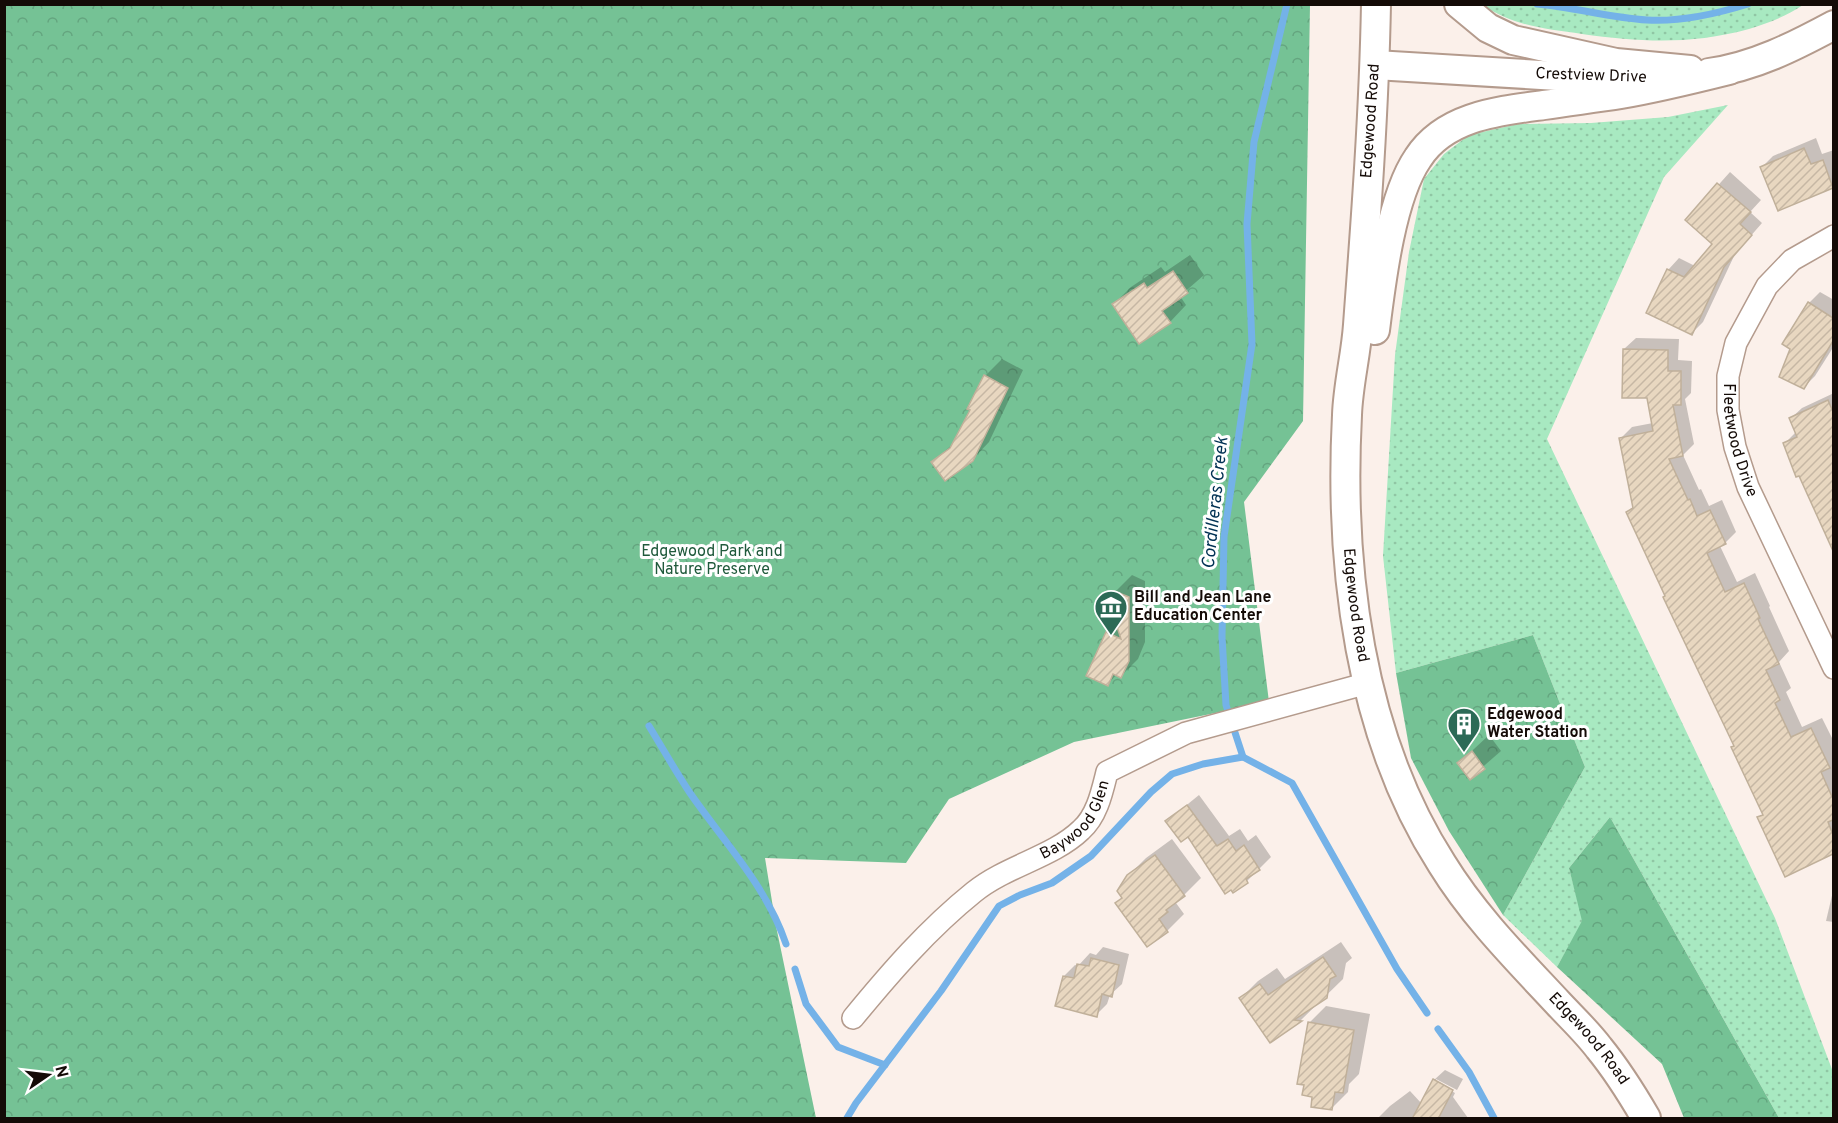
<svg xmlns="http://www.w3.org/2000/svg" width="1838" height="1123" viewBox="0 0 1838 1123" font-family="Overpass,sans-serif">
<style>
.green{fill:url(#green-dots)}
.forest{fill:url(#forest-crowns)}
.shadow{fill:#0003}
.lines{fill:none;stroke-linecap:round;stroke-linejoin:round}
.stream{stroke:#74b2e8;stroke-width:7}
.building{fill:url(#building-hatch);stroke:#c0b09a;stroke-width:1.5}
.minor-casing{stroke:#b49b8d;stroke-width:24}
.secondary-casing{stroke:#b49b8d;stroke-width:32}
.minor{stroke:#fff;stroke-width:21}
.secondary{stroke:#fff;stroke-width:28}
.labels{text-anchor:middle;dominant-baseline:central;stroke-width:6;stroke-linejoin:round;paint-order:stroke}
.street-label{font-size:16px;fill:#140b07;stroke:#fff}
.park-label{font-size:16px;fill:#205a3c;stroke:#fff}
.poi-label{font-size:16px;font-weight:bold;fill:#140b07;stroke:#fff;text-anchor:start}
.water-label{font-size:18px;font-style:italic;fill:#003153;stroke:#fff}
</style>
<defs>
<pattern id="green-dots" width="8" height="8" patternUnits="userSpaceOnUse" patternTransform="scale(1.5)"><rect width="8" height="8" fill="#a8e9c1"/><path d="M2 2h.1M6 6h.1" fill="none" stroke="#90c6a4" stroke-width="1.8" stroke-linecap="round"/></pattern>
<pattern id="forest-crowns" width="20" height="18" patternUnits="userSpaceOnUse" patternTransform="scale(1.5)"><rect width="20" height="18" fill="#75c295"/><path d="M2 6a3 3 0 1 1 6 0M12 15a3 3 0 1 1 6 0" fill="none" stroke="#64a57f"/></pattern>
<pattern id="building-hatch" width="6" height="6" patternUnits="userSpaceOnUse" patternTransform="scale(1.5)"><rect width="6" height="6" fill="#e8d7c0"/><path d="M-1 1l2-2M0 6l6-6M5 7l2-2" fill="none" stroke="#c6b7a4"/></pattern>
</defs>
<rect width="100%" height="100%" fill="#fbf0ea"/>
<g class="green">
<path d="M1483,5h320c-16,11 -35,18 -54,24 -59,16 -108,13 -167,5 -36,-5 -69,-8 -99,-29z"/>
<path d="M1728,105l-64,72 -117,262 228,479 58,154v46h-54l-169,-301 -41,51 14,53 -26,46 -54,-52 82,-148 -52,-132 -137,38 -13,-117 12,-201 14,-103 15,-73 20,-25 25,-19 49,-11 73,-1 77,-6z"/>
</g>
<g class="forest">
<path d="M5,5h1305l-7,416 -59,81 25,200 -195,40 -125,57 -43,64 -141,-5 11,68 40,192h-811z"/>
<path d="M1533,635l52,132 -82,148 -54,-84 -38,-73 -15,-85z"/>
<path d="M1610,817l169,301h-95l-22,-54 -105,-97 25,-46 -13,-53z"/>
</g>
<g class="shadow">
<path d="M1816,138l6,16 12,-4v36l-55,23 -17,-42 11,-11z"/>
<path d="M1730,172l31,28 -11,12 12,11 -27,31 -32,68 -11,11 -24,-63 11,-12 16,8 19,-23 -27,-23z"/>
<path d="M1190,255l14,20 -24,21 6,9 -16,17 -56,-18 17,-17 30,-20 4,5z"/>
<path d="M1820,292l14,8v46l-19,30 -11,11 5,-84z"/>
<path d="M1636,338l43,1 -1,21 14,1 -1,32 -6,6 9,45 -11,11 16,35 2,-1 8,17 13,-6 14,32 -11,11 -5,3 17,36 18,-9 15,33 -1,1 20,44 -10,11 12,26 -5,4 16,35 20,-9 12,24v111l-49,22 -27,-57 6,-5 -29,-67 -107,-234 6,-6 -13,-68 11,-11 21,-4 -5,-26 -24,-48z"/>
<path d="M1002,359l21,11 -34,72 -17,18 -39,2 23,-21 16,-31 13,-34z"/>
<path d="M1834,393v152l-49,-102 11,-11 -6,-13 12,-11z"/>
<path d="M1132,575l13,6v61l-7,17 -17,17 -4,-2 -9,10 -1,-51 10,-11 -2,-30z"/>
<path d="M1489,735l12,16 -31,27 -11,-15z"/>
<path d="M1199,795l30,41 11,-7 8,12 8,-6 15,22 -24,24 -13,10 -46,-56 -21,-14z"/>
<path d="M1172,839l29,39 -25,25 8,11 -17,17 -44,-34 5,-21 18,-18z"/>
<path d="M1834,887v35l-8,-1z"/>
<path d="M1341,942l11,16 -6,5 -3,16 -42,41 -31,21 -29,-43 17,-17 19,-13 8,11z"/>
<path d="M1103,947l26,7 -7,30 -12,11 -3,9 -11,11 -32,-39 11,-11 3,1 12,-13 6,2z"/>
<path d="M1326,1006l44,8 -11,60 -10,10 -1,8 -17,17 -22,-86z"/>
<path d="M1445,1070l18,9 -6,11 -21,-11v3l19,11 -2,4 15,21h-87l-2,-1 11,-11 20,-15 12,13 12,-24z"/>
</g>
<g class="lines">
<g class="stream">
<path d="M1287,4l-33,138 -7,82 5,120 -28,193 -2,100 4,68 17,52 49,26 105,186 30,44"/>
<path d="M1537,4c37,3 73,14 110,16 34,2 69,-6 101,-16"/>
<path d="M649,726c14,23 27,46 41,67 34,49 77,94 96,151"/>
<path d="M795,969l11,35 32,43 47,18"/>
<path d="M1438,1029l31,43 25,46"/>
<path d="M847,1118l9,-15 85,-112 58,-85 21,-11 32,-12 39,-27 60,-64 21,-18 31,-10 40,-7"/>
</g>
</g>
<g class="building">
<path d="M1804,148l7,16 12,-4 10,28 -55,23 -18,-44z"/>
<path d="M1717,183l34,29 -11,12 12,11 -28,32 -32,68 -46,-22 21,-44 17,8 28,-33 -27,-24z"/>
<path d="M1173,271l15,22 -26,18 9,12 -32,21 -27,-40 32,-21 3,5z"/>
<path d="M1808,302l25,16v23l-29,48 -25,-12 11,-28 -8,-5z"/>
<path d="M1623,349l45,1v21h13v34h-8l10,51 -14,3 19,41 2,-1 7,17 13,-6 16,34 -19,9 18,39 19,-9 16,35 -2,1 21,45 -13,6 14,30 -5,3 16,34 20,-9 19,40 -9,4 12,27v21l-5,2 5,13v19l-48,23 -28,-60 6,-2 -32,-68 3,-1 -71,-149 2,-1 -39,-84 7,-4 -14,-70 34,-7 -6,-33h-25z"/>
<path d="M984,375l24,13 -35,73 -28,20 -14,-19 19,-14 20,-38 -3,-1z"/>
<path d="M1828,400l5,12v139l-34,-75 -3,1 -13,-34 14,-6 -8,-19z"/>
<path d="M1114,591l15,6v64l-8,17 -8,-4 -5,12 -22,-10 20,-44 15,7 -12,-37z"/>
<path d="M1472,751l13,18 -15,11 -13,-17z"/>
<path d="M1187,805l30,41 11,-7 8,12 8,-6 16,25 -14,9 2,4 -15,10 -2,-3 -6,4 -37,-57 -7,5 -16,-21z"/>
<path d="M1155,855l30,41 -19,14 2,2 -9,7 9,13 -21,15 -32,-44 7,-5 -5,-7 10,-16z"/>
<path d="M1323,957l13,19 -6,3 -3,19 -33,22 8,1 -32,22 -31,-45 21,-14 8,11z"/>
<path d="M1091,958l28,7 -7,32 -10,-3 -5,23 -42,-11 8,-30 11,2 3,-14 12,2z"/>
<path d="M1308,1022l46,8 -11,63 -8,-1 -3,18 -21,-3 1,-10 -10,-2 2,-10 -7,-1z"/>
<path d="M1433,1079l20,11 -15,29h-26z"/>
</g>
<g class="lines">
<defs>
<g id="minor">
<path id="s1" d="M1834,236l-42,24 -25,26 -31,57 -8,33v34l7,37 13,40 86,181"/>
<path id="s2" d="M853,1018c37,-45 75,-89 121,-126 32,-26 79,-35 107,-62 16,-14 21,-38 26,-58l79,-39 182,-50"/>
</g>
<g id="secondary">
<path id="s3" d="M1376,4c-2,107 -10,214 -18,321 -2,30 -10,60 -11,90 -8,151 12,320 95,449 32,52 75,95 116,139 14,15 29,29 41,45 18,22 33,46 47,70"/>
<path d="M1459,4l29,24 25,12 103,23 74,7"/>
<path d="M1375,65l249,15"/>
<path d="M1709,73c45,-6 86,-27 125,-48"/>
<path d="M1375,330c6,-48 16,-133 43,-172 27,-42 81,-47 126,-53 26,-4 52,-7 77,-11 36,-6 72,-15 108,-24"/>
</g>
</defs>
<use href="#minor" class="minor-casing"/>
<use href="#secondary" class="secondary-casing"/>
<use href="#minor" class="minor"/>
<use href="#secondary" class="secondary"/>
</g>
<defs>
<symbol id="museum-pin" viewBox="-11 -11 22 30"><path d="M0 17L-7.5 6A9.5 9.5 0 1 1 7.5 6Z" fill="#2c6a56" stroke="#fff"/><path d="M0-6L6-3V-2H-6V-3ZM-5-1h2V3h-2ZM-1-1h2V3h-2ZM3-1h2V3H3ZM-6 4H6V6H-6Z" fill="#fff"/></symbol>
<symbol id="building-pin" viewBox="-11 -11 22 30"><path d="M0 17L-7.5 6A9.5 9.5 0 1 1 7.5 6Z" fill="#2c6a56" stroke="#fff"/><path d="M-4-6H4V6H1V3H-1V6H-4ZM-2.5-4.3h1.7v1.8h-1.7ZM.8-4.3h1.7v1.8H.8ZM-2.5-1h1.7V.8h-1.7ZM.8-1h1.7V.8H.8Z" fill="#fff"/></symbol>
</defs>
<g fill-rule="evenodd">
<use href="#museum-pin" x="1092" y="588" width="38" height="52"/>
<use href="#building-pin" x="1445" y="705" width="38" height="52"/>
</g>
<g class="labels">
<g class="street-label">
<text transform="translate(1591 76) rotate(2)">Crestview Drive</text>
<text transform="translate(1371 121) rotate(-86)">Edgewood Road</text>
<text stroke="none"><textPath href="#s1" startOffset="249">Fleetwood Drive</textPath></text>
<text stroke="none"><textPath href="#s3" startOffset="603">Edgewood Road</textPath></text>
<text stroke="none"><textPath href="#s2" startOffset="303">Baywood Glen</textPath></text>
<text stroke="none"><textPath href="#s3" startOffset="1107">Edgewood Road</textPath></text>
</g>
<g class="park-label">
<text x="712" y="552">Edgewood Park and<tspan x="712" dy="18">Nature Preserve</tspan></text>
</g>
<g class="poi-label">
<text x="1134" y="598">Bill and Jean Lane<tspan x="1134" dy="18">Education Center</tspan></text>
<text x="1487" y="715">Edgewood<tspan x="1487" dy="18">Water Station</tspan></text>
</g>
<g class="water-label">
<text transform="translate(1216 503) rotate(-84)">Cordilleras Creek</text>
</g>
</g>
<rect width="1838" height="1123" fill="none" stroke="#140b07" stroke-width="12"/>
<g transform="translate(48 1075) rotate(76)" stroke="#ffffff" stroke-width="4.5" paint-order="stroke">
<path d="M0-4.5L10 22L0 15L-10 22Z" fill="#140b07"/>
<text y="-9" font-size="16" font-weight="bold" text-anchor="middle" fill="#140b07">N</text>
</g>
</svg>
